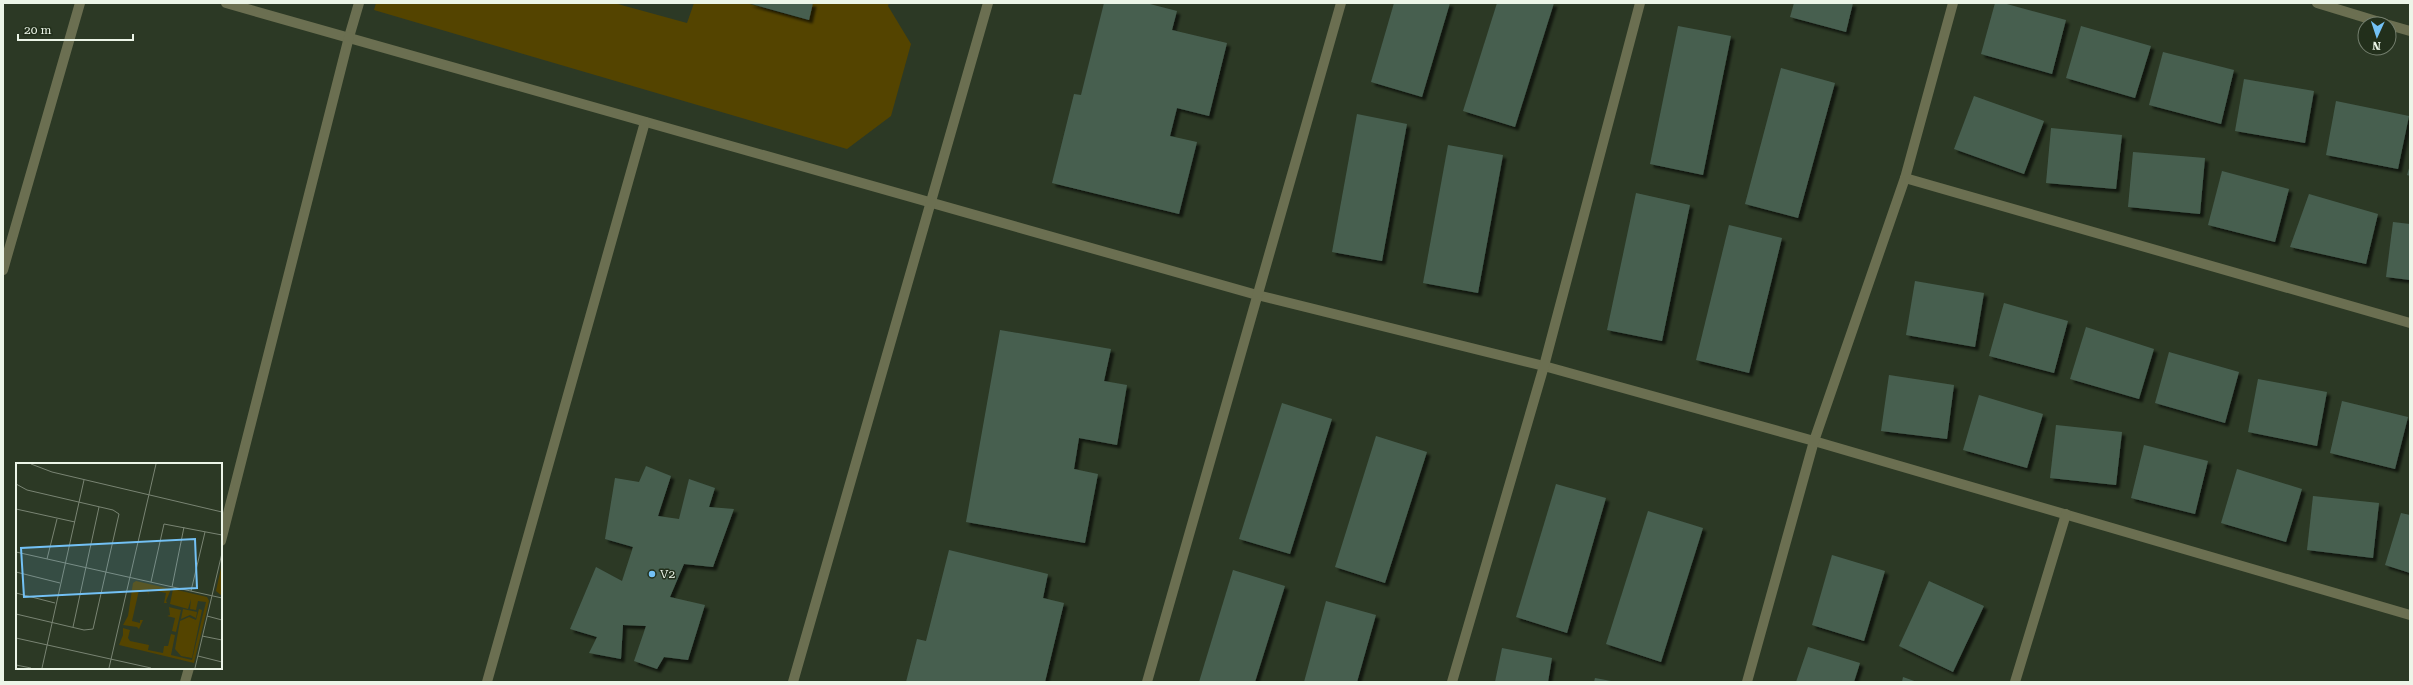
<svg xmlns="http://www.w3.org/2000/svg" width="2413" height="685" viewBox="0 0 2413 685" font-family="'Roboto Serif',serif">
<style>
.green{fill:#544400}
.building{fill:#475f50;filter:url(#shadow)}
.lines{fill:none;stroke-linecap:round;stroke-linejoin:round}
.service{stroke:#6b6f51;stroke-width:10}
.minor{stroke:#6b6f51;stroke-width:10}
.poi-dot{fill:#73c1f5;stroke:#222f1b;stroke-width:1.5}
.labels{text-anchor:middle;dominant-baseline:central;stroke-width:3;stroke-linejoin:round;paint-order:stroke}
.poi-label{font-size:12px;fill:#ecf5e8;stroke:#222f1b;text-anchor:start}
.inset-road{fill:none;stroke:#798473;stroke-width:1}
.view{fill:#73c1f5;fill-opacity:0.15;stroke:#73c1f5;stroke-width:2}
.inset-edge{fill:none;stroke:#ecf5e8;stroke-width:2}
</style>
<defs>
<filter id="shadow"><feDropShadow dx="3.5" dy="3.5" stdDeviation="1" flood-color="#0009"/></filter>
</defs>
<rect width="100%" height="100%" fill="#2c3925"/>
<path class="green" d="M376,3h238l73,20 7,-20h52l62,17 5,-17h76l-1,3 23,38 -20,72 -44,33 -473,-139z"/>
<g class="building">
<path d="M748,3h65l-4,17z"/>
<path d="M1104,3h42l31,8 -5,19 55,13 -18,73 -32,-8 -7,28 27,6 -18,72 -127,-31 22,-89 7,1z"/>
<path d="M1394,3h56l-28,94 -51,-15z"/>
<path d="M1497,3h57l-39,124 -52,-16z"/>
<path d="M1794,3h59l-7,29 -56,-15z"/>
<path d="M1995,3h8l63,17 -14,54 -71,-20z"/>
<path d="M1678,26l53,10 -28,139 -53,-11z"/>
<path d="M2081,26l70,20 -16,52 -69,-20z"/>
<path d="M2163,52l71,18 -13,54 -72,-19z"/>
<path d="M1781,68l54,15 -37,135 -53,-14z"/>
<path d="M2244,79l70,12 -9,52 -70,-12z"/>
<path d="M1974,96l70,25 -20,53 -70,-25z"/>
<path d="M2336,101l73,15 -11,53 -72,-14z"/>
<path d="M1357,114l50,10 -25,137 -50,-9z"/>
<path d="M2051,128l71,7 -6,54 -70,-6z"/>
<path d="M1448,145l55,10 -25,138 -55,-10z"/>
<path d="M2133,152l72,6 -5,56 -72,-7z"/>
<path d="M2410,165v11l-3,-1z"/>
<path d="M2222,171l67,18 -14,53 -67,-17z"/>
<path d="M1636,193l54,12 -28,136 -55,-11z"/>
<path d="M2309,194l69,20 -12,50 -76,-17z"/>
<path d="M2393,222l17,2v56l-24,-3z"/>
<path d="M1729,225l53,13 -33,135 -53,-13z"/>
<path d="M1915,281l69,12 -9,54 -69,-12z"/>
<path d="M2004,303l64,18 -14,52 -65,-17z"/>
<path d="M2086,327l68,22 -15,50 -69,-20z"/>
<path d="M1000,330l111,19 -7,32 23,4 -10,60 -38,-7 -5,31 24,5 -13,69 -119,-21z"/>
<path d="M2169,352l70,20 -14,51 -70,-20z"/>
<path d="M1889,375l65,10 -7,54 -66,-8z"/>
<path d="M2258,379l69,13 -10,54 -69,-14z"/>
<path d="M1979,395l64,19 -16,54 -64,-18z"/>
<path d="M2342,401l66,16 -13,52 -65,-16z"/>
<path d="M1282,403l50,16 -42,135 -51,-15z"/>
<path d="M2056,425l66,7 -6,53 -66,-7z"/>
<path d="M1376,436l51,16 -42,131 -50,-16z"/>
<path d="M2144,445l64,16 -13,53 -64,-16z"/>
<path d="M646,466l25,10 -13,40 21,3 10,-40 26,9 -6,19 25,2 -21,58 -29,-3 -14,33 35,8 -17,55 -24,-3 -7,12 -23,-8 12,-35 -23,-1 -2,34 -32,-6 8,-16 -27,-8 26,-62 26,14 11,-34 -28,-8 10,-61 24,4z"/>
<path d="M2237,469l65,20 -16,53 -65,-19z"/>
<path d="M1556,484l50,14 -39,135 -51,-16z"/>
<path d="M2313,496l66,7 -6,55 -66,-8z"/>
<path d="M1648,511l55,17 -42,134 -55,-18z"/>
<path d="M2401,513l9,2v58l-25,-8z"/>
<path d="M949,550l99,24 -5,24 21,5 -19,79h-139l11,-43 9,2z"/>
<path d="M1832,555l53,16 -21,70 -52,-16z"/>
<path d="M1233,570l52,16 -30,96h-56z"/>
<path d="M1929,581l55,25 -31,66 -54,-26z"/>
<path d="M1326,601l50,14 -19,67h-53z"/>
<path d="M1808,647l52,16 -6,19h-58z"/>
<path d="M1502,648l50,10 -4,24h-53z"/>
<path d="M1903,677l14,5h-15z"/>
<path d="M1595,678l16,3v1h-17z"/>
</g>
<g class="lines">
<path class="service" d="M349,37l10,-34"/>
<g class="minor">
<path d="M226,3l1031,292 287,71 270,75 596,174"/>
<path d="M2317,3l69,21"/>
<path d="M2389,25l21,6"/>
<path d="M1905,178l505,145"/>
<path d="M3,270l77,-267"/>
<path d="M221,541l128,-504"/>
<path d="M185,682l4,-14"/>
<path d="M487,682l158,-560"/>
<path d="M793,682l195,-679"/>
<path d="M1147,682l194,-679"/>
<path d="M1452,682l92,-316 96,-363"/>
<path d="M1747,682l67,-241 91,-263 48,-175"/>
<path d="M2015,682l51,-168"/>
</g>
</g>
<circle class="poi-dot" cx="652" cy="574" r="4"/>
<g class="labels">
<g class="poi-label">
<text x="660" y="574">V2</text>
</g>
</g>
<g transform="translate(16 463)">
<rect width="206" height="206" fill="#2c3925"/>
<path d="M206,100v33l-6,-5zM120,118l35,8 -5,12 1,2h-3l2,-10 -18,-4 1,6 -2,-4 -8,-1 -7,31 8,2v-3h3l-4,9 -2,-2 -14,-2 5,-9 5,-33zM157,126l34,8 2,4 -15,62 -75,-18 4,-10v-7l7,2 -2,8 2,3 19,4 -1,5 15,3 1,-7h4l3,-12 4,1 -4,20 21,5 14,-58 -8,-1 -2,9 -6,-1 1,-10 -3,10 -18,-5zM153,144l12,3 -5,22 -4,-1 3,-13 -8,-2 3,-1zM167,146l14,3 -1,6 -6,-3 -9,4zM183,146l3,1 -10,48 -11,-2 -6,-7 5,-28 9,-4 7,3z" fill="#544400"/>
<path class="inset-road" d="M15,1l21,8 170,40M0,21l11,6 86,20 6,4 -26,115 -9,1 -68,-16M0,46l59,13M0,89l206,46M31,96l10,-40M0,109l44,11M135,119l13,-58 58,11M156,124l12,-60M175,128l14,-59M0,130l39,10M191,153l15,4M57,164l26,-120M186,173l20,4M0,175l135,30M182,193l24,6M0,202l15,3M26,205l42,-188M93,205l47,-204M179,205l27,-115"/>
<path class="view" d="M179,76l2,49 -173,9 -3,-49z"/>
<rect width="206" height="206" class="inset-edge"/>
</g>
<rect width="2413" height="685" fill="none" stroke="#ecf5e8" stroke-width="8"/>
<g transform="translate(2377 36) rotate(183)"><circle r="19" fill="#222f1b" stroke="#737e6d"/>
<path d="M0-3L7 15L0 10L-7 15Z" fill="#73c1f5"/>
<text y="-6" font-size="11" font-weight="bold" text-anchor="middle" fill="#ecf5e8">N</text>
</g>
<path d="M18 34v6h115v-6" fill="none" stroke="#ecf5e8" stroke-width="2"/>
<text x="24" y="34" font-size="12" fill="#ecf5e8" stroke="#222f1b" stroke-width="3" paint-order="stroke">20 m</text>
</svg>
